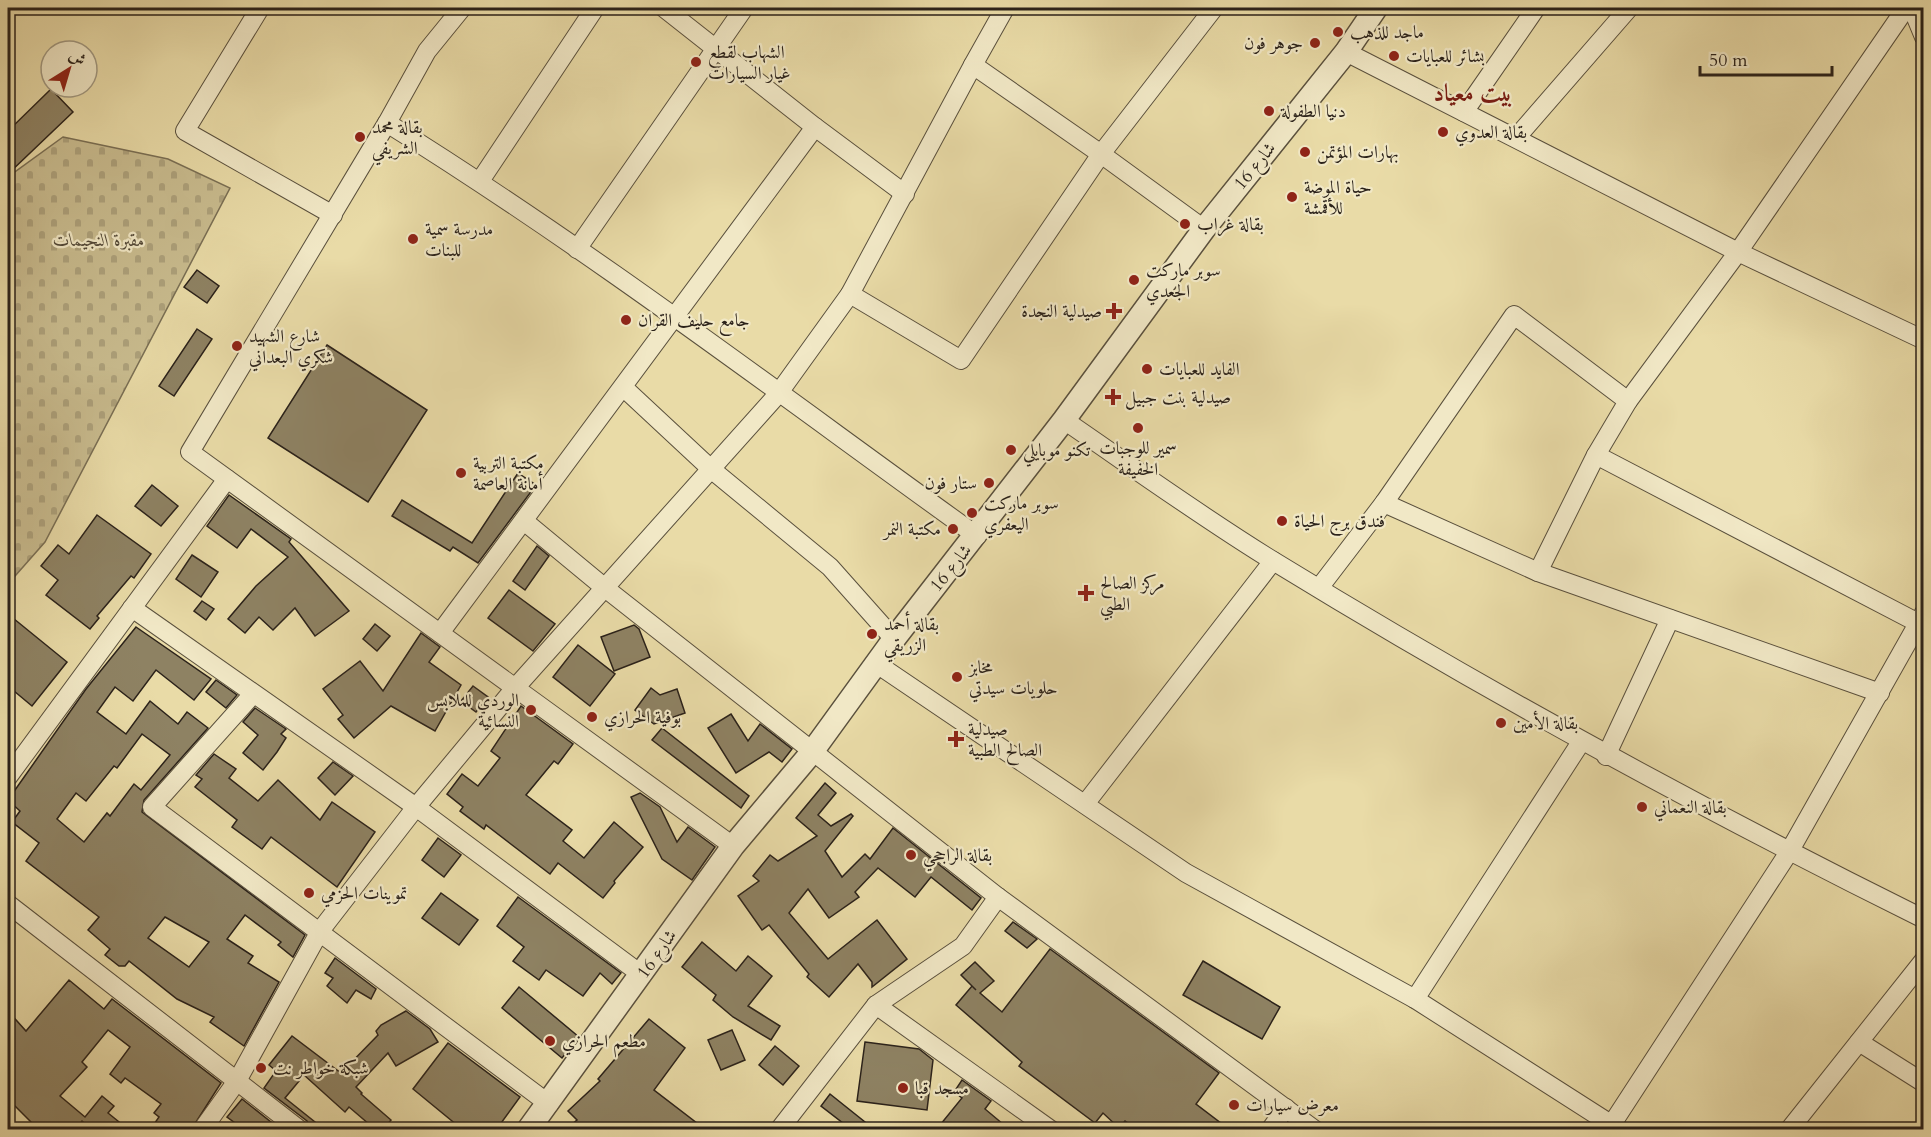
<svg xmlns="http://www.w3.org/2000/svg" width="1931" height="1137" viewBox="0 0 1931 1137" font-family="Cardo,Amiri,serif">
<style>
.cemetery{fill:url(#cemetery-stones);stroke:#7a6f54;stroke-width:1.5}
.building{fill:#8e8263;stroke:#2b221a;stroke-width:1.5;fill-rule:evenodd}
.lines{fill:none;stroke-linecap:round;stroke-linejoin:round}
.minor-casing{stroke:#5a503d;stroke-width:20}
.tertiary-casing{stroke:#5a503d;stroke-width:25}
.minor{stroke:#f1e8c6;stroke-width:18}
.tertiary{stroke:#f1e8c6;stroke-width:22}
.poi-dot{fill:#8f2418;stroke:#f1e8c6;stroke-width:2}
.labels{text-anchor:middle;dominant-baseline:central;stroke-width:4.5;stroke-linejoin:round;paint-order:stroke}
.poi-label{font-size:18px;fill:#2b221a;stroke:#f1e8c6;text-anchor:start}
.street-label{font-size:18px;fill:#2b221a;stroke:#f1e8c6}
.park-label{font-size:18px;font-style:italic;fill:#524837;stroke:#f1e8c6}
.district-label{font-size:24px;font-weight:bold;fill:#7a1f14;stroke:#f1e8c6}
</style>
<defs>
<pattern id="cemetery-stones" width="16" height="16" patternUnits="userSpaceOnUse" patternTransform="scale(1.5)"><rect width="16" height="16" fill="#c9bc8f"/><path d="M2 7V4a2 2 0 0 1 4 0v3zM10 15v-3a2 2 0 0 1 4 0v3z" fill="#ada17b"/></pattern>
</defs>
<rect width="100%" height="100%" fill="#e9dba7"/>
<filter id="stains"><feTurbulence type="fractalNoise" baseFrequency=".00333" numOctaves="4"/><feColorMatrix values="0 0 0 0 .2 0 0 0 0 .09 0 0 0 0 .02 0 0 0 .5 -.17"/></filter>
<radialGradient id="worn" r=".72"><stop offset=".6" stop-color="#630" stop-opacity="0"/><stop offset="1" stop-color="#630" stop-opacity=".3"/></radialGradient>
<path class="cemetery" d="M63,137l105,22 62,29 -185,354 -37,42v-407z"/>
<g class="building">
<path d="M51,89l22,23 -65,62v-43z"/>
<path d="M197,270l22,16 -12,17 -23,-16z"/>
<path d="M197,329l15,10 -38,57 -15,-10z"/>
<path d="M327,345l100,65 -59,92 -100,-64z"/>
<path d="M518,473l18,12 -58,78 -25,-16 -3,4 -58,-35 10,-16 70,43z"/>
<path d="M152,485l26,21 -17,20 -26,-20z"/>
<path d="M229,495l62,44 -2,3 60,69 -34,25 -20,-28 -22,22 -14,-13 -14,16 -17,-14 28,-33 32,-29 -37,-28 -14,19 -30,-22z"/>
<path d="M97,515l54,39 -17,24 -3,-2 -34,40 2,2 -9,11 -44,-34 12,-15 -17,-14 17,-21 11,9z"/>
<path d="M537,546l12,10 -24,34 -12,-9z"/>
<path d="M192,555l26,17 -17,25 -25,-18z"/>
<path d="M509,590l46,34 -22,27 -45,-33z"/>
<path d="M202,601l12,8 -8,11 -12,-9z"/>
<path d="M8,614l59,48 -35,44 -24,-20z"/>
<path d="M375,624l15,12 -13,15 -14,-12z"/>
<path d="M634,625l5,4 11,28 -36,14 -13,-34z"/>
<path d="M136,627l75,52 -17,21 -38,-30 -23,31 -18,-14 -18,25 29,22 24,-33 28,23 9,-12 21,16 -64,72 -2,12 163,123 -12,22 -15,-12 3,-3 -36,-27 -18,24 26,17 -5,7 31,19 -35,64 -34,-24 4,-5 -37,-18 -48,-38 -4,5h-6l-14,-11 5,-6 -22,-19 11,-13 -73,-56 13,-18 -27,-21 8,-11 -12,-11 78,-111zM142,734l28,21 -29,35 -7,-6 -24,32 -3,-3 -23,29 -27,-23 19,-26 10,8 28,-35 3,2zM165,917l44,25 -20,25 -41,-29z"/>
<path d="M421,633l19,14 -11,15 32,23 -26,46 -44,-25 -37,32 -16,-19 5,-4 -20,-26 37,-28 23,30z"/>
<path d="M578,645l37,29 -25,32 -37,-29z"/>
<path d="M216,680l21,15 -11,13 -20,-16z"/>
<path d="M473,686l15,11 -12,15 -15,-11z"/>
<path d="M651,688l9,7 17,-6 8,24 -31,11 -19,-14z"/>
<path d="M521,706l52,38 -15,20 -4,-3 -28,34 46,35 -9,11 21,17 30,-36 29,25 -29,34 1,2 -12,15 -45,-35 -8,11 -64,-49 -2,4 -24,-18 3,-4 -16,-13 15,-20 16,12 22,-28 -9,-7z"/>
<path d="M255,708l31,21 -5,5 5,4 -9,14 -14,18 -20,-17 15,-18 -15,-13z"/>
<path d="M731,714l17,27 12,-17 32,25 -10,13 -13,-10 -33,21 -28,-45z"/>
<path d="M662,728l87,68 -8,12 -89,-68z"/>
<path d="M214,754l22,15 -7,9 29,23 20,-21 42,40 12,-18 43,30 -38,55 -66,-50 -9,12 -30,-22 5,-7 -42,-33 7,-8 -6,-4z"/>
<path d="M333,762l20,14 -18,19 -17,-17z"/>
<path d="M825,783l11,10 -18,22 13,11 20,-12 2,2 -28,35 17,26 23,-23 5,5 23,-31 88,70 -9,12 -41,-33 -16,20 -37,-29 -23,24 4,5 -30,21 -21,-29 -19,24 39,46 49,-39 30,39 -35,28v-5l-14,-18 -29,33 -22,-20 2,-3 -40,-49 -7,5 -24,-34 21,-15 -6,-5 17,-21 8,6 39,-25 -21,-18z"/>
<path d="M640,793l20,14 17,35 11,-15 27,20 -23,33 -30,-21 -31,-62z"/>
<path d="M438,838l23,17 -17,22 -22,-17z"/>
<path d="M441,893l37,27 -19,25 -37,-27z"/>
<path d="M518,897l103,76 -9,11 -12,-11 -17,23 -37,-26 -7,10 -26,-19 11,-14 -27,-21z"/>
<path d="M1013,922l24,17 -10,9 -22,-17z"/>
<path d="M702,942l34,29 12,-15 24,20 -24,30 32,20 -9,14 -38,-23 -20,-17 3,-5 -34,-28z"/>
<path d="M1050,949l169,124 -23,31 34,26h-92l-13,-9 -6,7 -16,-15 -8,10 -76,-57 3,-4 -66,-57 16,-19 4,4 -15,-15 14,-13 19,19 -14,12 22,19z"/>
<path d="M335,958l41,31 -5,10 -15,-9 -9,13 -20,-17 6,-8 -8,-5z"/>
<path d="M1203,961l77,46 -18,32 -79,-44z"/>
<path d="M69,980l35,29 8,-10 109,84 -30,47h-41l9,-13 -5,-4 7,-9 -36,-26 -4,5 -11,-9 20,-27 -22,-17 -26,32 5,5 -27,29 25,21 17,-21 12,10 -6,7 21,17h-37l-10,-9 -7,9h-36l-31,-31v-88l18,20z"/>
<path d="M519,987l60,50 -17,21 -60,-50z"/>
<path d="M406,1011l24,18 8,13 -42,24 -8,-13 -32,34 6,6 -1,1 30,26 -8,10h-7l-27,-23 -4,5 -41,-37 -19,23 40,32h-14l-4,-9 -43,-33 12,-17 -7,-6 23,-29 49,37 37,-38 -2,-4 5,-6z"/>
<path d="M649,1019l36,29 -31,42 52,40h-141l12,-10 -9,-9 32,-30 -2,-2z"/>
<path d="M732,1030l13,30 -24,10 -13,-30z"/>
<path d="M865,1042l54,7 14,11 -6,50 -70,-9z"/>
<path d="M448,1043l72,54 -24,33h-33l-50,-41z"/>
<path d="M775,1046l24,20 -16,19 -24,-20z"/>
<path d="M962,1080l29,21 -6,8 25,21h-74l26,-32 -8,-6z"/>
<path d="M830,1094l45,36h-23l-31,-24z"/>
<path d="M242,1099l39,31h-50l4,-7 -8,-6z"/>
</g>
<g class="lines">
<defs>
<g id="minor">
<path d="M260,8l-75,123 148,84"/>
<path d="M462,8l-35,43 -40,72 -197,329 543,394"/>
<path d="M664,8l151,119 90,67"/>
<path d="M1912,8l12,29"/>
<path d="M1346,52l392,200 186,88"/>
<path d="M1464,112l72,-104"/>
<path d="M387,123c204,127 395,273 590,413"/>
<path d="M1516,138l113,-130"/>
<path d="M480,181l115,-173"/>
<path d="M1204,229l-103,-75 113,-146"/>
<path d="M577,249l167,-241"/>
<path d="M850,294l111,66 140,-206 -128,-89 32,-57"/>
<path d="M623,387l88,82 119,98 64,72"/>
<path d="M1064,420c70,48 139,98 211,142 212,130 427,247 649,357"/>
<path d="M1596,455l328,171"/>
<path d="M1384,503l154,69 342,121"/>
<path d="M524,521l81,67 393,309 317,233"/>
<path d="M1538,572l58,-117 32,-54 110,-149 168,-244"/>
<path d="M1319,588l65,-85 130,-188 114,86"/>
<path d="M132,608l284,199 226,168"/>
<path d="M440,633l375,-506"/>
<path d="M877,664l309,209 229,126 205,131"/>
<path d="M253,694l-101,113 397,297"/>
<path d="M1606,756l64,-137"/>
<path d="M8,777l219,-298"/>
<path d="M1085,804l188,-243"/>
<path d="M8,904l292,226"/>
<path d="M1415,999l166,-257"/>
<path d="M876,1005l175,125"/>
<path d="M1859,1042l65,41"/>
<path d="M1612,1124l177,-272 135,-239"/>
<path d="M202,1130l35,-49 83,-150 96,-124 99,-119 263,-294 72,-100 123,-229"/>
<path d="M779,1130l97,-125 87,-59 35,-49"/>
<path d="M1270,1130l16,-22"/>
<path d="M1789,1130l135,-170"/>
</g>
<path id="tertiary" d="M528,1130l205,-284 79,-94 82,-113 170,-219 140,-191 142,-177 30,-44"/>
</defs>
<use href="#minor" class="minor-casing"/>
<use href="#tertiary" class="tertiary-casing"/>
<use href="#minor" class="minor"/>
<use href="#tertiary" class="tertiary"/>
</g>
<g class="poi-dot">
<circle cx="1338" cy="32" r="6"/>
<circle cx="1315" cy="43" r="6"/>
<circle cx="1394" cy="56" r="6"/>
<circle cx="696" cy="62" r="6"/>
<circle cx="1269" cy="111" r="6"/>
<circle cx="1443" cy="132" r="6"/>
<circle cx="360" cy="137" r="6"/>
<circle cx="1305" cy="152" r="6"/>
<circle cx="1292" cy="197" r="6"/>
<circle cx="1185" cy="224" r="6"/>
<circle cx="413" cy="239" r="6"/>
<circle cx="1134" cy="280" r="6"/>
<path d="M1111 302h6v6h6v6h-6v6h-6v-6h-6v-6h6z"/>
<circle cx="626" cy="320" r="6"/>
<circle cx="237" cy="346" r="6"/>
<circle cx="1147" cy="369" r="6"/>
<path d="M1110 388h6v6h6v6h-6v6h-6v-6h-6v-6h6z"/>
<circle cx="1138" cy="428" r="6"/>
<circle cx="1011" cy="450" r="6"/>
<circle cx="461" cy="473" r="6"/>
<circle cx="989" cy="483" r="6"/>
<circle cx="972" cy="513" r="6"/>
<circle cx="1282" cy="521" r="6"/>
<circle cx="953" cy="529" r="6"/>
<path d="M1083 584h6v6h6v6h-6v6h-6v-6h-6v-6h6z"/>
<circle cx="872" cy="634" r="6"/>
<circle cx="957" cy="677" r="6"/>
<circle cx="531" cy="710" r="6"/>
<circle cx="592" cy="717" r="6"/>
<circle cx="1501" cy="723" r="6"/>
<path d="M953 730h6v6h6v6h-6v6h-6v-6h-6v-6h6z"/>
<circle cx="1642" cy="807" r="6"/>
<circle cx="911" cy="855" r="6"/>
<circle cx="309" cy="893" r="6"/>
<circle cx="550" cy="1041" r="6"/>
<circle cx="261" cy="1068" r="6"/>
<circle cx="903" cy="1088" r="6"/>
<circle cx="1234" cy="1105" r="6"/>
</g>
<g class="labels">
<g class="poi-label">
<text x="1350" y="32">ماجد للذهب</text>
<text x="1303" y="43" text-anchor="end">جوهر فون</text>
<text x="708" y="52">الشهاب لقطع<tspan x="708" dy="21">غيار السيارات</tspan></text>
<text x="1406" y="56">بشائر للعبايات</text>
<text x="1281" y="111">دنيا الطفولة</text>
<text x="372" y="127">بقالة محمد<tspan x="372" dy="21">الشريفي</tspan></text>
<text x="1455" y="132">بقالة العدوي</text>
<text x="1317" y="152">بهارات المؤتمن</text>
<text x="1304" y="187">حياة الموضة<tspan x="1304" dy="21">للأقمشة</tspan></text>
<text x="1197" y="224">بقالة غراب</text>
<text x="425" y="229">مدرسة سمية<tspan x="425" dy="21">للبنات</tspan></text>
<text x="1146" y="270">سوبر ماركت<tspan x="1146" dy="21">الجعدي</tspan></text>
<text x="1102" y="311" text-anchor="end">صيدلية النجدة</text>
<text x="638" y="320">جامع حليف القران</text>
<text x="249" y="336">شارع الشهيد<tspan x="249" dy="21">شكري البعداني</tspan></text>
<text x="1159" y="369">الفايد للعبايات</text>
<text x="1125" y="397">صيدلية بنت جبيل</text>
<text x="1138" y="448" text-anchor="middle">سمير للوجبات<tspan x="1138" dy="21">الخفيفة</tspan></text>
<text x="1023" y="450">تكنو موبايلي</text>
<text x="473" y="463">مكتبة التربية<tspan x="473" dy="21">أمانة العاصمة</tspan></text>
<text x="977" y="483" text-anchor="end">ستار فون</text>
<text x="984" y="503">سوبر ماركت<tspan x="984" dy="21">اليعفري</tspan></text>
<text x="1294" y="521">فندق برج الحياة</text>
<text x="941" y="529" text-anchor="end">مكتبة النمر</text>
<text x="1100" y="583">مركز الصالح<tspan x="1100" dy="21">الطبي</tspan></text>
<text x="884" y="624">بقالة أحمد<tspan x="884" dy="21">الزريقي</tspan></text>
<text x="969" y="667">مخابز<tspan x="969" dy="21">حلويات سيدتي</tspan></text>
<text x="519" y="700" text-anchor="end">الوردي للملابس<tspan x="519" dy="21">النسائية</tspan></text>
<text x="604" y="717">بوفية الحرازي</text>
<text x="1513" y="723">بقالة الأمين</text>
<text x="968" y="729">صيدلية<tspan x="968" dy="21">الصالح الطبية</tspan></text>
<text x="1654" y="807">بقالة النعماني</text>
<text x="923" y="855">بقالة الراجحي</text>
<text x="321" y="893">تموينات الحزمي</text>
<text x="562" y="1041">مطعم الحرازي</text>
<text x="273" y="1068">شبكة خواطر نت</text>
<text x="915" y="1088">مسجد قبا</text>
<text x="1246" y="1105">معرض سيارات</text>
</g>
<g class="street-label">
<text transform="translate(1255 166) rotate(-51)">شارع 16</text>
<text transform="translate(951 568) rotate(-51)">شارع 16</text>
<text transform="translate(657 954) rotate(-55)">شارع 16</text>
</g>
<g class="park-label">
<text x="99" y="240">مقبرة النجيمات</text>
</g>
<g class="district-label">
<text x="1473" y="93">بيت معياد</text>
</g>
</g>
<rect width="1931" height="1137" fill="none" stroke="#e9dba7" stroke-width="30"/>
<rect x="9" y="9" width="1913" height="1119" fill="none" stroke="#2b221a" stroke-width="3"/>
<rect x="15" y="15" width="1901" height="1107" fill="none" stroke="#2b221a" stroke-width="1.5"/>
<g transform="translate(69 69) rotate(37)"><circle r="28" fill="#f1e8c6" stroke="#a29981" stroke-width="1.5"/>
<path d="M0-4.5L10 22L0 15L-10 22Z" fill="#8f2418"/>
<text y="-9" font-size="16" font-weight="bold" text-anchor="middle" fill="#2b221a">ش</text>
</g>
<path d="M1700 66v9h132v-9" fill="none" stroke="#2b221a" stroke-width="3"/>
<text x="1709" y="66" font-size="18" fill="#2b221a" stroke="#f1e8c6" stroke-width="4.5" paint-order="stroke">50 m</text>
<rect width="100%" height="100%" filter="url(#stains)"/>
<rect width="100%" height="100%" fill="url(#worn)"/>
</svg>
